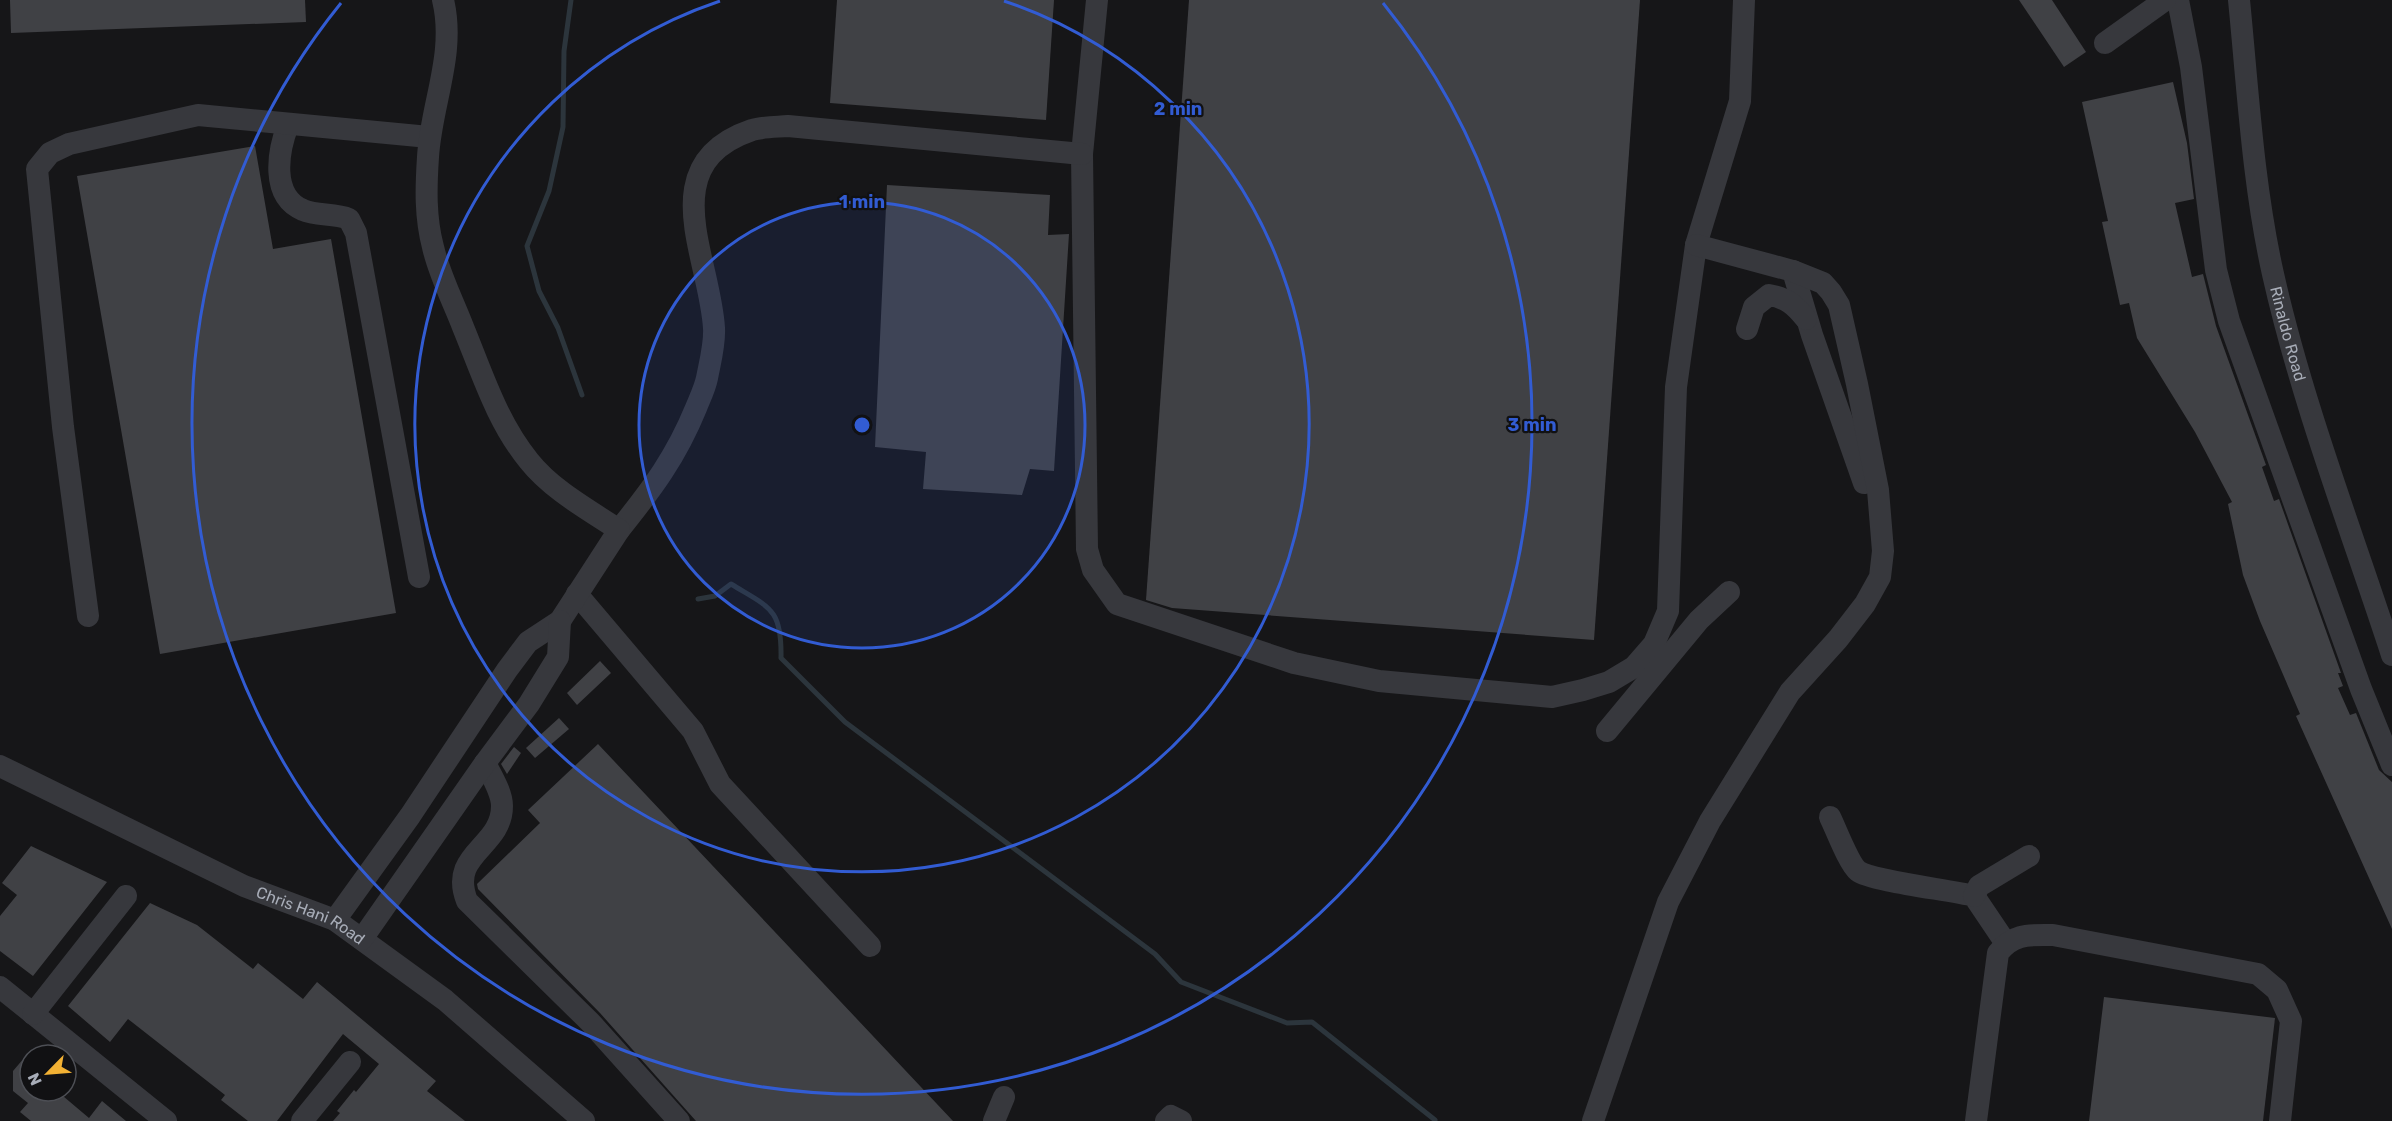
<svg xmlns="http://www.w3.org/2000/svg" width="2392" height="1121" viewBox="0 0 2392 1121" font-family="Rubik,sans-serif">
<style>
.lines{fill:none;stroke-linecap:round;stroke-linejoin:round}
.stream{stroke:#2c353c;stroke-width:5}
.building{fill:#404145}
.minor{stroke:#37383d;stroke-width:22}
.ring{fill:none;stroke:#325cd3;stroke-width:3}
.labels{text-anchor:middle;dominant-baseline:central;stroke-width:4.5;stroke-linejoin:round;paint-order:stroke}
.street-label{font-size:16px;fill:#a8adb8;stroke:#111113}
.centre{fill:#325cd3;stroke:#111113;stroke-width:3}
.ring-label{font-size:18px;text-anchor:middle;font-weight:bold;fill:#325cd3;stroke:#111113;stroke-width:4.5;stroke-linejoin:round;paint-order:stroke}
</style>
<rect width="100%" height="100%" fill="#161618"/>
<g class="lines">
<g class="stream">
<path d="M571,0l-7,51 -1,76 -14,64 -22,55 12,45 19,37 24,67"/>
<path d="M698,599l17,-3 16,-12c39,24 51,24 50,74l64,64 310,232 26,28 106,41 25,-1 123,98"/>
</g>
</g>
<g class="building">
<path d="M10,0h295l1,22 -295,11z"/>
<path d="M837,0h217l-8,120 -216,-17z"/>
<path d="M1189,0h451l-46,640 -422,-32 -26,-8z"/>
<path d="M2019,0h33l34,52 -22,15z"/>
<path d="M2173,82l14,61 7,56 -19,4 17,74 11,-3 13,52 50,139 -4,2 12,34 5,-2 62,174h-3l5,13 -5,2 12,27 6,-2 23,57 13,12v147l-96,-213 4,-2 -40,-93 -17,-46 -15,-71 4,-2 -37,-70 -58,-94 -8,-35 -9,2 -18,-83 6,-1 -26,-119z"/>
<path d="M255,146l18,103 58,-10 65,374 -236,41 -83,-478z"/>
<path d="M887,185l163,10 -2,40 21,-1 -15,237 -24,-2 -8,26 -99,-6 3,-37 -51,-5z"/>
<path d="M600,661l11,12 -34,32 -10,-12z"/>
<path d="M559,718l10,11 -34,29 -9,-10z"/>
<path d="M598,744l355,377h-257l-96,-108 -122,-124 -1,-5 63,-61 -12,-13z"/>
<path d="M514,747l7,6 -14,21 -6,-10z"/>
<path d="M31,846l76,36 -74,94 -33,-25v-35l17,-21 -15,-12z"/>
<path d="M150,903l47,22 56,44 5,-6 45,36 14,-17 119,99 -9,10 38,30h-132l7,-8 -3,-2 17,-21 2,2 23,-28 -36,-30 -66,87h-29l-27,-21 4,-5 -97,-76 -18,23 -42,-36z"/>
<path d="M2104,997l171,21 -12,103h-174z"/>
<path d="M30,1051v40h27l32,27 13,-17 24,20h-95l-11,-9 8,-9 -15,-12v-20z"/>
</g>
<g class="lines">
<g class="minor">
<path d="M1097,0l-15,154 5,395 6,21 24,34 177,59 85,18 173,16 31,-7 26,-8 25,-15 20,-23 14,-33 8,-224 20,-142 44,-144 4,-101"/>
<path d="M2178,0l13,67 25,203 13,51 132,368 31,76"/>
<path id="s1" d="M2239,0c9,91 14,185 34,274 29,129 78,255 119,381"/>
<path d="M2105,43l60,-43"/>
<path d="M288,125c-10,26 -18,71 15,85 13,6 32,3 46,9l7,14 63,344"/>
<path d="M1793,271l19,64 52,148"/>
<path d="M1747,329l7,-22 15,-12c18,3 26,10 37,24"/>
<path d="M619,530c33,-41 57,-73 77,-122 4,-10 9,-20 11,-30 3,-16 8,-34 7,-50 -4,-71 -62,-164 38,-198 10,-3 24,-3 36,-4l294,28"/>
<path d="M577,594l116,137 27,53 150,162"/>
<path d="M88,616l-25,-189 -26,-258 13,-16 19,-9 129,-29 231,22"/>
<path d="M1607,731l92,-111 30,-28"/>
<path d="M485,763c6,12 17,29 17,43 0,42 -54,47 -35,95l123,121 89,99"/>
<path id="s2" d="M0,766l244,120 91,34 110,80 139,121"/>
<path d="M1830,817c6,12 19,47 28,54 13,10 93,19 116,25l31,46"/>
<path d="M1974,896l5,-10 50,-30"/>
<path d="M335,920l75,-104 97,-146 21,-28 32,-21 59,-91c-30,-20 -67,-40 -90,-69 -32,-39 -47,-88 -66,-134 -10,-26 -24,-53 -30,-80 -8,-30 -7,-60 -5,-90 3,-53 28,-103 15,-157"/>
<path d="M362,939l123,-176 44,-59 29,-47 2,-36"/>
<path d="M0,987l166,134"/>
<path d="M33,1014l93,-118"/>
<path d="M302,1121l48,-59"/>
<path d="M994,1121l10,-24"/>
<path d="M1166,1121l5,-5 10,5"/>
<path d="M1593,1121l75,-219 42,-81 80,-129 48,-53 27,-35 15,-27 3,-26 -5,-61 -21,-106 -18,-79 -8,-13 -8,-9 -30,-12 -97,-26"/>
<path d="M1976,1121l22,-168c15,-20 32,-18 55,-18l205,39 19,16 14,31 -11,100"/>
</g>
</g>
<circle cx="862" cy="425" r="223" fill="#325cd3" fill-opacity=".12"/>
<g class="ring">
<circle cx="862" cy="425" r="223"/>
<path d="M1004 1A447 447 0 1 1 720 1"/>
<path d="M1383 3A670 670 0 1 1 341 3"/>
</g>
<g class="labels">
<g class="street-label">
<text stroke="none"><textPath href="#s1" startOffset="338">Rinaldo Road</textPath></text>
<text stroke="none"><textPath href="#s2" startOffset="345">Chris Hani Road</textPath></text>
</g>
</g>
<circle cx="862" cy="425" r="9" class="centre"/>
<g class="ring-label">
<text x="1178" y="115">2 min</text>
<text x="862" y="208">1 min</text>
<text x="1532" y="431">3 min</text>
</g>
<g transform="translate(48 1073) rotate(245)"><circle r="28" fill="#111113" stroke="#4d4f55" stroke-width="1.5"/>
<path d="M0-4.5L10 22L0 15L-10 22Z" fill="#f2b134"/>
<text y="-9" font-size="16" font-weight="bold" text-anchor="middle" fill="#a8adb8">N</text>
</g>
</svg>
